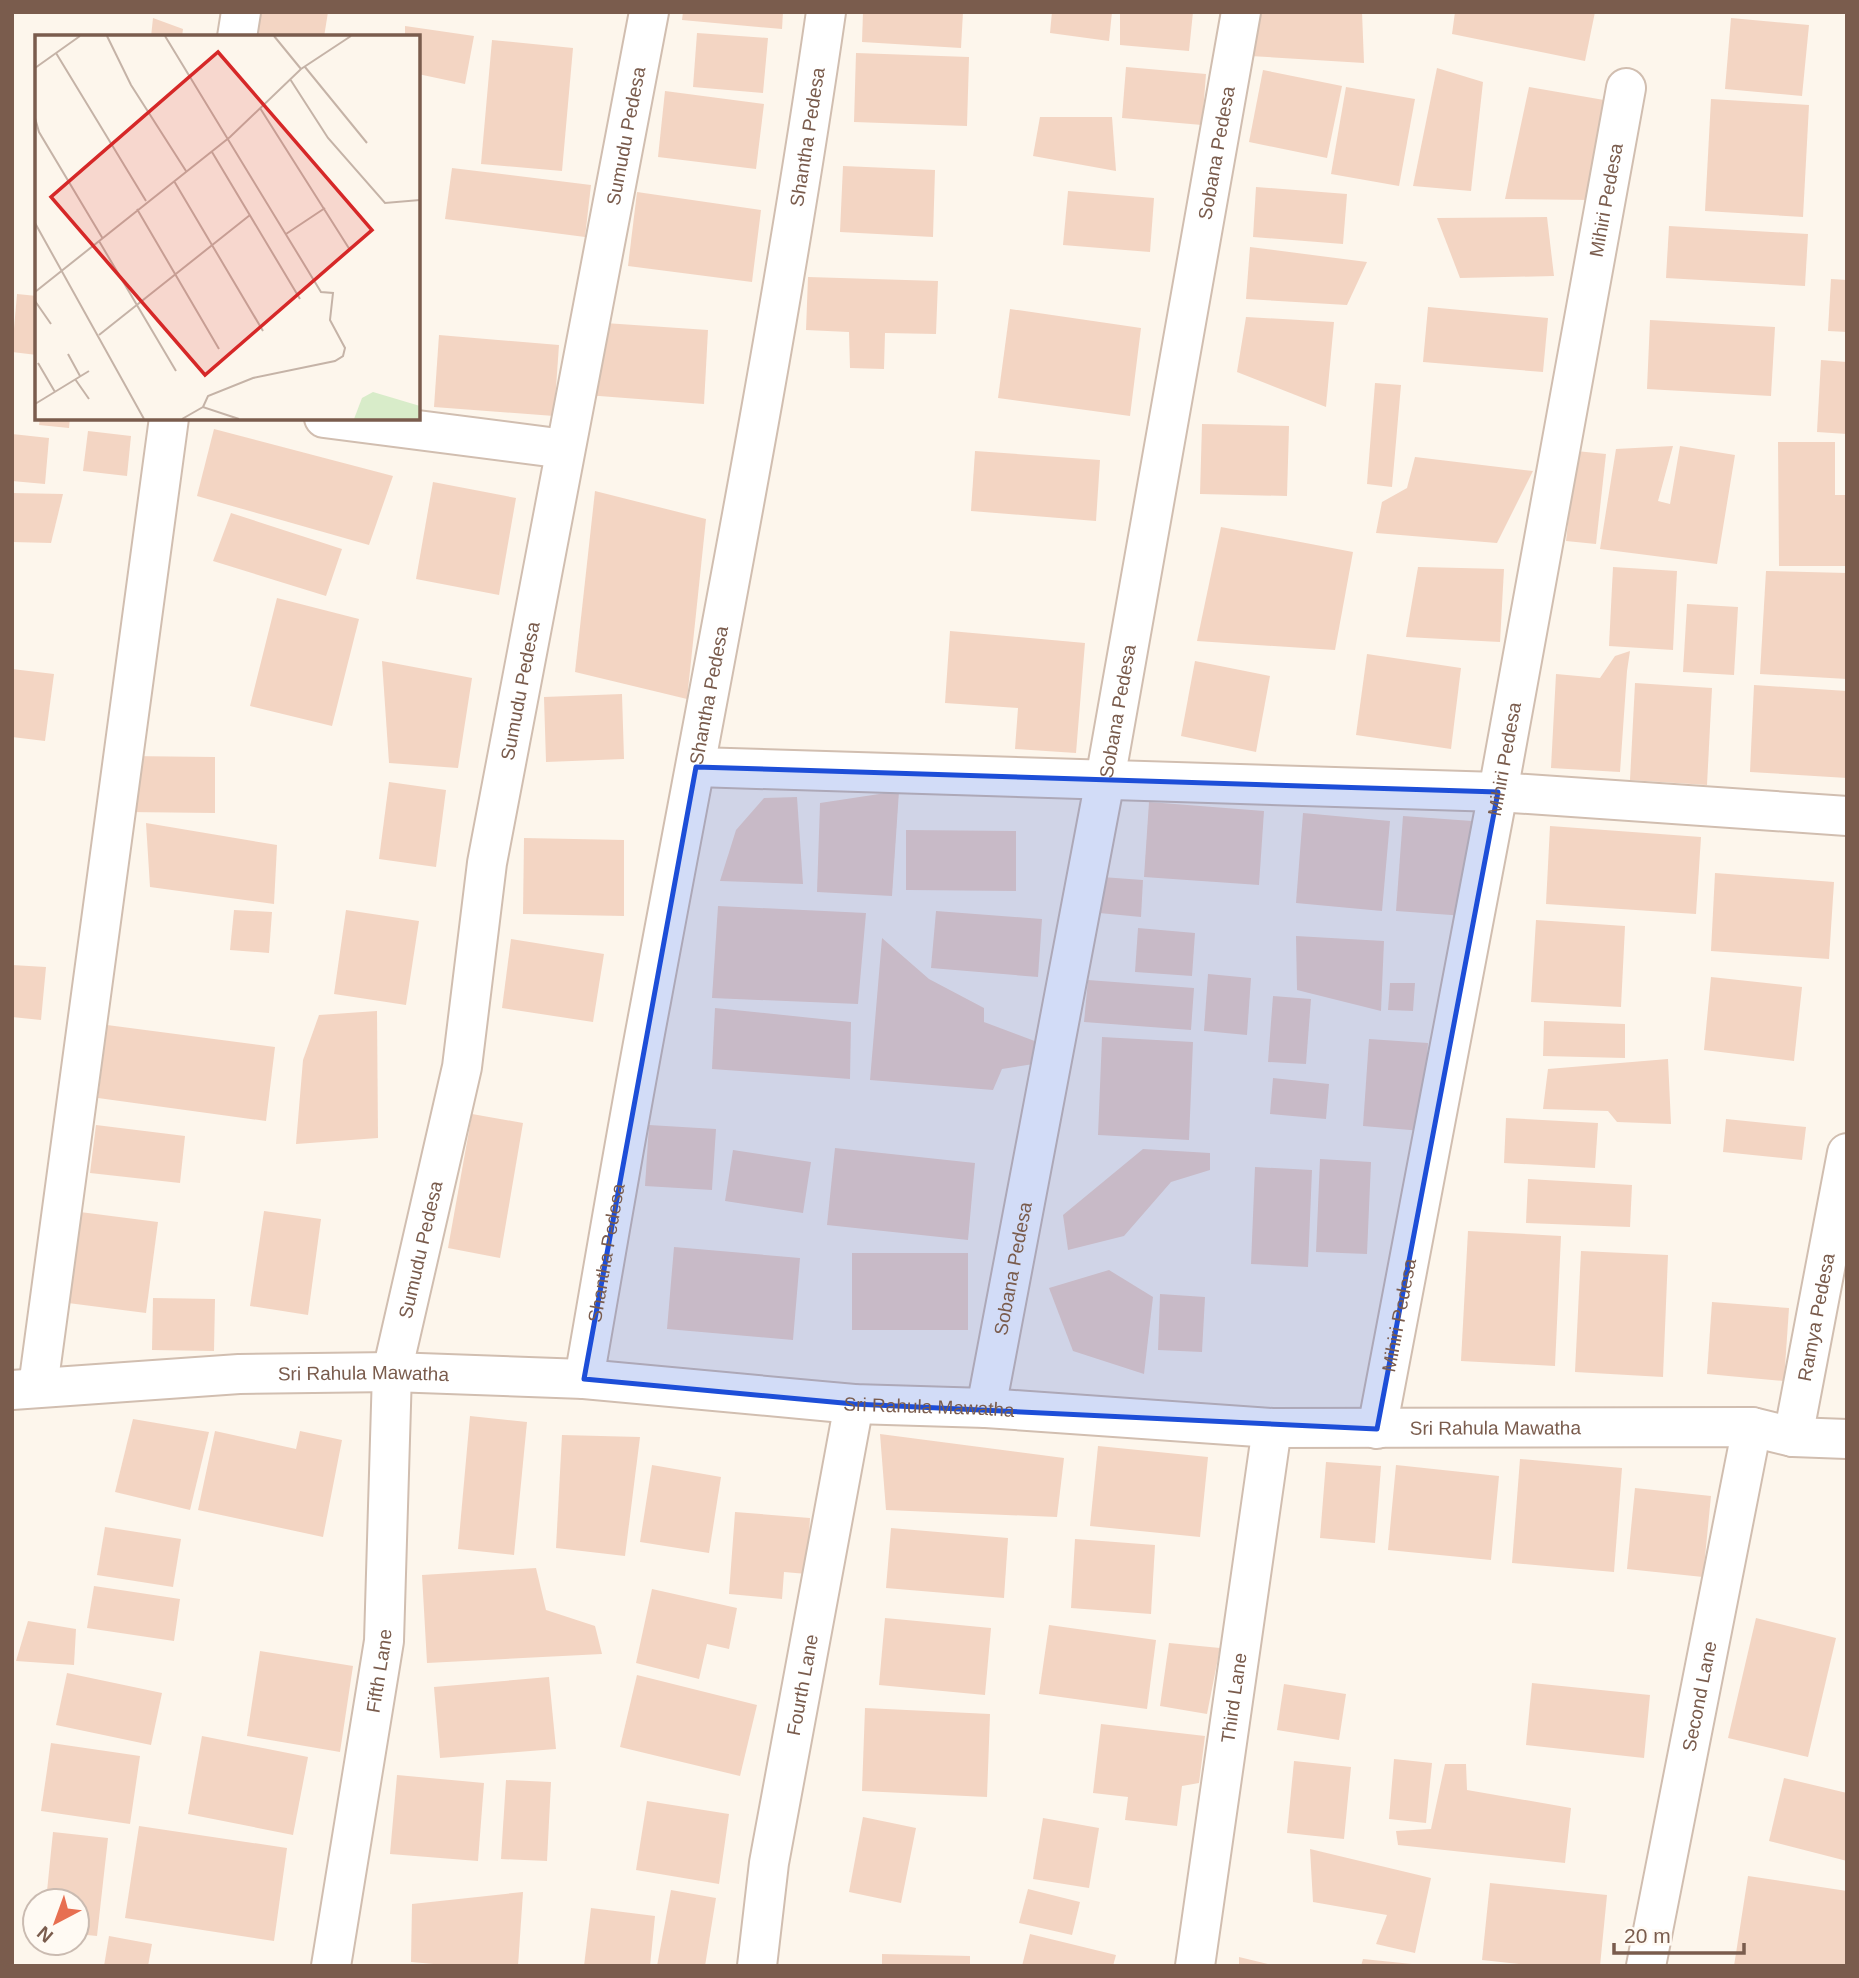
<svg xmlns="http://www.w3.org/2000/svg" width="1859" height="1978" viewBox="0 0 1859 1978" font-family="Arial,sans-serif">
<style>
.building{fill:#f3d5c3}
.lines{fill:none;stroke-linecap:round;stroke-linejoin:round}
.minor-casing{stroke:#d1beb0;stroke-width:42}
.minor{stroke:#fff;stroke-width:38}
.marked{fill:#1d4ed8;fill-opacity:0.2;stroke:#1d4ed8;stroke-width:5;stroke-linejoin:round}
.labels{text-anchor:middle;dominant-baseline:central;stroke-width:6;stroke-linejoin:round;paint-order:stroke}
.street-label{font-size:19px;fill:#7a5c4d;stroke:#fffaf3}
.inset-road{fill:none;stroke:#c5b3a7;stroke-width:2}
.view{fill:#d62828;fill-opacity:0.15;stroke:#d62828;stroke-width:3.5}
.inset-edge{fill:none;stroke:#7a5c4d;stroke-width:3.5}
</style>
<rect width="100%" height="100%" fill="#fdf6ec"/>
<g class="building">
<path d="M259,12h69l-4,25h-69z"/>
<path d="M683,12h100l-1,17 -100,-9z"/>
<path d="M863,12h100l-2,36 -99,-6z"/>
<path d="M1052,12h60l-3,29 -59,-8z"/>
<path d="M1120,12h73l-4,39 -69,-6z"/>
<path d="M1260,12h102l2,51 -114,-7z"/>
<path d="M1455,12h140l-10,49 -133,-27z"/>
<path d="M153,18l30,11 -1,8h-31z"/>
<path d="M1731,18l78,7 -7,71 -77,-7z"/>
<path d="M405,26l69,10 -9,48 -47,-10v-37h-13z"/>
<path d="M697,33l71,5 -5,55 -70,-6z"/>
<path d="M492,40l81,8 -11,123 -81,-7z"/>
<path d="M856,53l113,4 -2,69 -113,-4z"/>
<path d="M1126,67l80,7 -4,51 -80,-7z"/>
<path d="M1437,68l46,14 -12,109 -58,-5z"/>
<path d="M1263,70l79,16 -15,72 -78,-16z"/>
<path d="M1346,87l69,12 -16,87 -68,-12z"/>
<path d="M1529,87l75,13 -11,100 -88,-1z"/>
<path d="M665,91l99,13 -8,65 -98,-12z"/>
<path d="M1711,99l98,6 -6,112 -98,-6z"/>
<path d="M1040,117h72l4,54 -83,-15z"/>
<path d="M843,166l92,4 -2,67 -93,-5z"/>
<path d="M452,168l139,17 -6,52 -140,-18z"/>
<path d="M1256,187l91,7 -4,50 -90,-7z"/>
<path d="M1068,191l86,7 -4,54 -87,-7z"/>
<path d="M637,192l124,18 -9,72 -124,-16z"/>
<path d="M1547,217l7,59 -94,2 -23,-60z"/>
<path d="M1669,226l139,8 -3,52 -139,-8z"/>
<path d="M1250,247l117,15 -20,43 -101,-6z"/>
<path d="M808,277l130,4 -2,53 -51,-1 -1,36 -34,-1 -1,-36 -43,-2z"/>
<path d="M1831,279l16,1v52l-19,-1z"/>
<path d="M17,294l20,2v59l-25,-3z"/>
<path d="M1428,307l120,11 -5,54 -120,-10z"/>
<path d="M1010,309l131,19 -11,88 -132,-18z"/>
<path d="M1246,317l88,5 -8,85 -89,-35z"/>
<path d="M1650,320l125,7 -4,69 -124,-7z"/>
<path d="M590,322l118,8 -4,74 -118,-9z"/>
<path d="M439,335l120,10 -5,71 -120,-9z"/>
<path d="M1821,360l26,2v72l-30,-2z"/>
<path d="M1375,383l26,2 -9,102 -25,-3z"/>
<path d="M40,418h30l-1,10 -30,-3z"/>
<path d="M1202,424l87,2 -2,70 -87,-2z"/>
<path d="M214,429l179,47 -24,69 -172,-49z"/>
<path d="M88,431l43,5 -4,40 -44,-5z"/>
<path d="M12,434l37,4 -4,46 -33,-3z"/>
<path d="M1778,442h57v53h12v71h-68z"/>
<path d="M1673,446l-15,55 12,3 10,-58 55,9 -18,109 -117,-15 16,-100z"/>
<path d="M975,451l125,9 -4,61 -125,-10z"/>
<path d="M1576,451l30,3 -10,90 -30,-3z"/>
<path d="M1415,457l118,14 -36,72 -121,-10 6,-31 25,-14z"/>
<path d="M433,482l83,16 -17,97 -83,-16z"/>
<path d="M595,491l111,28 -19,180 -112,-27z"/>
<path d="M12,493l51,1 -12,49 -39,-1z"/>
<path d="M231,513l111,36 -16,47 -113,-35z"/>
<path d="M1221,527l132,25 -18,98 -138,-9z"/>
<path d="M1418,567l86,2 -4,73 -94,-5z"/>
<path d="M1613,567l64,4 -4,79 -64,-4z"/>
<path d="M1766,571l81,2v106l-87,-5z"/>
<path d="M277,598l82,21 -27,107 -82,-20z"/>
<path d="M1687,604l51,3 -4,68 -51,-3z"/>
<path d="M950,631l135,12 -9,110 -61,-4 3,-41 -73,-5z"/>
<path d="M1630,651l-3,20 -7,101 -69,-4 5,-94 44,4 15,-22z"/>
<path d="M1367,654l94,14 -10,81 -95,-14z"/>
<path d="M382,661l90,17 -14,90 -69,-5z"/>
<path d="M1195,661l75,15 -14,76 -75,-16z"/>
<path d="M12,669l42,5 -9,67 -33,-4z"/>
<path d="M1635,683l77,5 -5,97 -77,-5z"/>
<path d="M1754,685l93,6v87l-97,-6z"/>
<path d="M622,694l2,65 -78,3 -2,-65z"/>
<path d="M127,756l88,1v56l-88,-1z"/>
<path d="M389,782l57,8 -10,77 -57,-8z"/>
<path d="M899,791l-7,105 -75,-4 3,-89z"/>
<path d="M797,797l6,87 -83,-3 16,-51 28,-32z"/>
<path d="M1149,802l115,9 -5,74 -115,-8z"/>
<path d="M1303,813l87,8 -8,90 -86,-8z"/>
<path d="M1403,816l69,5 -7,95 -69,-5z"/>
<path d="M146,823l131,22 -3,59 -124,-17z"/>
<path d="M1550,826l151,11 -5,77 -150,-10z"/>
<path d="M906,830l110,1v60l-110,-1z"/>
<path d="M524,838l100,2v76l-101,-2z"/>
<path d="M1715,873l119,9 -5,77 -118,-8z"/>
<path d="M1102,877l41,3 -2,37 -42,-4z"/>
<path d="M718,906l148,7 -8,91 -146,-6z"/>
<path d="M234,910l38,2 -3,41 -39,-3z"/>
<path d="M346,910l73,11 -13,84 -72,-11z"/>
<path d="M936,911l106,8 -4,58 -107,-9z"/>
<path d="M1536,920l89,6 -4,81 -90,-5z"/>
<path d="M1138,928l57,5 -3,43 -57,-4z"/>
<path d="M1296,936l88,5 -3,70 -84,-21z"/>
<path d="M882,938l47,41 55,29v14l56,21v20l-38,6 -9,21 -123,-10z"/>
<path d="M511,939l93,15 -11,68 -91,-14z"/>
<path d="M12,965l34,2 -5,53 -29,-3z"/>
<path d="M1208,974l43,4 -4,57 -43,-4z"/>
<path d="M1711,977l91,10 -8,74 -90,-11z"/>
<path d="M1088,980l106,8 -3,42 -107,-8z"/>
<path d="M1390,983h25l-2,28 -25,-1z"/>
<path d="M1273,996l38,3 -5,65 -38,-2z"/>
<path d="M715,1008l136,14 -1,57 -138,-10z"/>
<path d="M377,1011l1,127 -82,6 7,-84 16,-45z"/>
<path d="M1544,1021l81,3v34l-82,-2z"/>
<path d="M107,1025l168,22 -9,74 -168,-23z"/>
<path d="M1102,1037l91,5 -4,98 -91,-5z"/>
<path d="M1369,1039l59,4 -6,88 -59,-5z"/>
<path d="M1668,1059l3,65 -54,-2 -9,-11 -65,-2 5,-40z"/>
<path d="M1273,1078l56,6 -3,35 -56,-5z"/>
<path d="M472,1114l51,9 -23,135 -52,-10z"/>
<path d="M1506,1118l92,5 -3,45 -91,-5z"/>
<path d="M1726,1119l80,8 -4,33 -79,-8z"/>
<path d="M96,1125l89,11 -5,47 -90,-10z"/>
<path d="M649,1125l67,4 -4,61 -67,-4z"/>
<path d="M835,1148l140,15 -7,77 -141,-15z"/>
<path d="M1143,1149l67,4v17l-39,12 -47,54 -56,14 -5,-35z"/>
<path d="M733,1150l78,12 -8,51 -78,-12z"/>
<path d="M1320,1159l51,3 -4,92 -51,-2z"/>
<path d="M1255,1167l57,3 -4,97 -57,-3z"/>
<path d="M1528,1179l104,6 -2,42 -104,-4z"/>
<path d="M264,1211l57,8 -13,96 -58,-9z"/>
<path d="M80,1212l78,10 -12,91 -78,-10z"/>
<path d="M1468,1231l93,5 -6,130 -94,-5z"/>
<path d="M674,1247l126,11 -7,82 -126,-11z"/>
<path d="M1581,1251l87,4 -5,122 -88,-5z"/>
<rect x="852" y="1253" width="116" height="77"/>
<path d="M1109,1270l44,27 -9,77 -71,-23 -24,-63z"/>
<path d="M1160,1294l45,3 -3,55 -44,-2z"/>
<path d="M153,1298l62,1 -1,52 -62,-1z"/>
<path d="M1712,1302l77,6 -5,73 -77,-7z"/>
<path d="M470,1416l57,6 -13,133 -56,-6z"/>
<path d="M133,1419l76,13 -19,78 -75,-18z"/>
<path d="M215,1431l81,18 4,-18 42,9 -19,97 -125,-27z"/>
<path d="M880,1434l184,24 -7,59 -171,-7z"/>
<path d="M562,1435l78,2 -15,119 -69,-8z"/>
<path d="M1098,1446l110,11 -8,80 -110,-11z"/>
<path d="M1520,1459l102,9 -8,104 -102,-9z"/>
<path d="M1326,1462l55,4 -6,77 -55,-5z"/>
<path d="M652,1465l69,12 -12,76 -69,-11z"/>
<path d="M1396,1465l103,11 -8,84 -103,-10z"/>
<path d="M1635,1488l76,8 -8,81 -76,-8z"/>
<path d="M735,1512l75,6 -3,56 -23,-2 -2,27 -53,-5z"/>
<path d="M105,1527l76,12 -8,48 -76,-12z"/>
<path d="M891,1528l117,10 -4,60 -118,-10z"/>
<path d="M1075,1539l80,6 -4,69 -80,-6z"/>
<path d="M536,1568l10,42 49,16 7,28 -175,9 -5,-88z"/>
<path d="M94,1586l86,13 -6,42 -87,-13z"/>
<path d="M652,1589l85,19 -8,41 -22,-5 -8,35 -63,-16z"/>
<path d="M885,1618l106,10 -6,67 -106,-10z"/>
<path d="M1756,1618l80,20 -28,119 -80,-19z"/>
<path d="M28,1621l48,8 -2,36 -58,-4z"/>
<path d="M1049,1625l107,15 -9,69 -108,-15z"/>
<path d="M1169,1643l51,5 -13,66 -47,-8z"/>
<path d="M260,1651l93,15 -13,86 -93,-16z"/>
<path d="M67,1673l95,20 -11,52 -95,-20z"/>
<path d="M637,1675l120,30 -17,71 -120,-29z"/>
<path d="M549,1677l7,72 -116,9 -6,-71z"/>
<path d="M1532,1683l118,12 -6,63 -118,-13z"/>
<path d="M1284,1684l62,10 -7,46 -62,-10z"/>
<path d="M865,1708l125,6 -3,83 -125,-6z"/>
<path d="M1101,1724l104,12 -6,47 -17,3 -5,40 -52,-6 3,-23 -35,-4z"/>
<path d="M202,1736l106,21 -15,78 -105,-21z"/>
<path d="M51,1743l89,13 -10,68 -89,-13z"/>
<path d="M1394,1759l38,4 -6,60 -37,-4z"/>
<path d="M1294,1761l57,6 -7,72 -57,-6z"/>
<path d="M1445,1764h21l1,26 104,18 -6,55 -167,-18 -2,-14 35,-2z"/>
<path d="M397,1775l87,8 -6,78 -88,-7z"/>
<path d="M1784,1778l63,15v68l-78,-20z"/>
<path d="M506,1780l45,2 -4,79 -46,-2z"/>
<path d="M647,1801l82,13 -10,70 -83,-14z"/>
<path d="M863,1817l53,11 -15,75 -52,-11z"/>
<path d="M1043,1818l56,10 -10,60 -56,-9z"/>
<path d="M139,1826l148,22 -13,93 -149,-23z"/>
<path d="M53,1832l55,6 -11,98 -20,-2v-33h-31z"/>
<path d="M1310,1849l121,29 -16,75 -39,-9 11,-29 -74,-13z"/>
<path d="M1748,1876l99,15v75h-113z"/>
<path d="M1490,1883l117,12 -7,71h-61l-57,-6z"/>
<path d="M1028,1889l52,13 -8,33 -53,-12z"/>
<path d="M671,1890l45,8 -11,68h-48z"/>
<path d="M523,1892l-5,74h-62l-45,-4 1,-58z"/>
<path d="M591,1908l64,8 -5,50h-66z"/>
<path d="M1030,1934l86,21 -3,11h-91z"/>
<path d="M109,1936l43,8 -4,22h-44z"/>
<path d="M882,1954l88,2v10h-88z"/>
<path d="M1239,1957l33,8v1h-33z"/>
<path d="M1363,1959l49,5v2h-51z"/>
</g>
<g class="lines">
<defs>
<g id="minor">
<path d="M237,37l4,-25"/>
<path d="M324,418l241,31"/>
<path d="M696,767l802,25 349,24"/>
<path id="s1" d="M584,1379c22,-126 43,-252 67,-378 61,-329 127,-657 175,-989"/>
<path d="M38,1387l131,-969"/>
<path id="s2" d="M12,1390l227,-16 153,-2 192,7 270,25 132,4 286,20 480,-1 41,10 54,2"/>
<path id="s3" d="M986,1408l119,-628 136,-768"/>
<path id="s4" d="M1377,1429l121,-637 128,-704"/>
<path id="s5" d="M1793,1437l54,-284"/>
<path id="s6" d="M331,1966l53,-325 8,-269 70,-305 25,-204 162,-851"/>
<path id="s7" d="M757,1966l12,-103 85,-459"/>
<path id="s8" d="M1195,1966l77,-538"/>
<path id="s9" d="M1646,1966l106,-539"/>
</g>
</defs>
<use href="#minor" class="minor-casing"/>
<use href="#minor" class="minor"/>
</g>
<path class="marked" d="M696,767l802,25 -121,637 -523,-25 -270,-25z"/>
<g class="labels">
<g class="street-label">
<text stroke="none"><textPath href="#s6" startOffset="1857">Sumudu Pedesa</textPath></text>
<text stroke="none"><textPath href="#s1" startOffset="1262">Shantha Pedesa</textPath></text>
<text stroke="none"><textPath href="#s3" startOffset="1276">Sobana Pedesa</textPath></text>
<text stroke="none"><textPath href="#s4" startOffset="1250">Mihiri Pedesa</textPath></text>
<text stroke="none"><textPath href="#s6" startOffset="1292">Sumudu Pedesa</textPath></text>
<text stroke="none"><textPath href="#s1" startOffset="695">Shantha Pedesa</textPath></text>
<text stroke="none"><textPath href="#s3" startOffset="709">Sobana Pedesa</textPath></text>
<text stroke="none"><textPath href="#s4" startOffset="682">Mihiri Pedesa</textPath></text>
<text stroke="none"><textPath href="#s6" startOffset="724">Sumudu Pedesa</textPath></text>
<text stroke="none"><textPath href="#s1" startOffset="128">Shantha Pedesa</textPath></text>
<text stroke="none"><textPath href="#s3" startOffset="142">Sobana Pedesa</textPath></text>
<text stroke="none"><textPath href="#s4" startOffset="116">Mihiri Pedesa</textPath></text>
<text stroke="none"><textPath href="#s5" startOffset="122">Ramya Pedesa</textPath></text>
<text stroke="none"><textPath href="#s2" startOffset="352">Sri Rahula Mawatha</textPath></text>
<text stroke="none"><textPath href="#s2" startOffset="919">Sri Rahula Mawatha</textPath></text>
<text stroke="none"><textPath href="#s2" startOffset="1486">Sri Rahula Mawatha</textPath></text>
<text stroke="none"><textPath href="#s6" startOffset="299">Fifth Lane</textPath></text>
<text stroke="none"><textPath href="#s7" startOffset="285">Fourth Lane</textPath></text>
<text stroke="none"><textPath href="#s9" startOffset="275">Second Lane</textPath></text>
<text stroke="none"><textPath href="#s8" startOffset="271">Third Lane</textPath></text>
</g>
</g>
<g transform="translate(35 35)">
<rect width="385" height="385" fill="#fdf6ec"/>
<path d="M338,357l47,14v13h-66l8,-21z" fill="#d8ecc9"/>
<path class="inset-road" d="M72,1l24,49 55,86M130,1l156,256 12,1 -3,27 15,28 -2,8 -8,5 -82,17 -45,18 -5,11M239,1l27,33M21,18l90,148M270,32l62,76M0,33l45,-32M255,44l38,59 57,65 35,-3M225,73l90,142M0,83l4,14 64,107M177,117l88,147M139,146l89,150M102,174l82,140M0,188l109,196M251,199l39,-26M64,206l77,130M0,257l195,-155 71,-68 50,-33M0,266l16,23M64,300l151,-120M33,319l12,22M3,328l17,29M40,344l14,20M0,369l54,-33M147,384l21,-12 36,12"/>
<path class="view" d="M183,17l154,178 -167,145 -154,-178z"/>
<rect width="385" height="385" class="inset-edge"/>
</g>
<rect width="1859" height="1978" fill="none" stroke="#7a5c4d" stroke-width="28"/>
<g transform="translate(56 1922) rotate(221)"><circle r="33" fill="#fffaf3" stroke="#cabbb1" stroke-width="2"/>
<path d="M0-5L12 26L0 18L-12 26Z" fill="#e76f51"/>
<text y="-10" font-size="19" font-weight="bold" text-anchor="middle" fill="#7a5c4d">N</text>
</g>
<path d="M1614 1943v10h130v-10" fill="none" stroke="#7a5c4d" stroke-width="3.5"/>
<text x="1624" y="1943" font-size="21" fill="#7a5c4d" stroke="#fffaf3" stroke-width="5" paint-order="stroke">20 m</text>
</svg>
